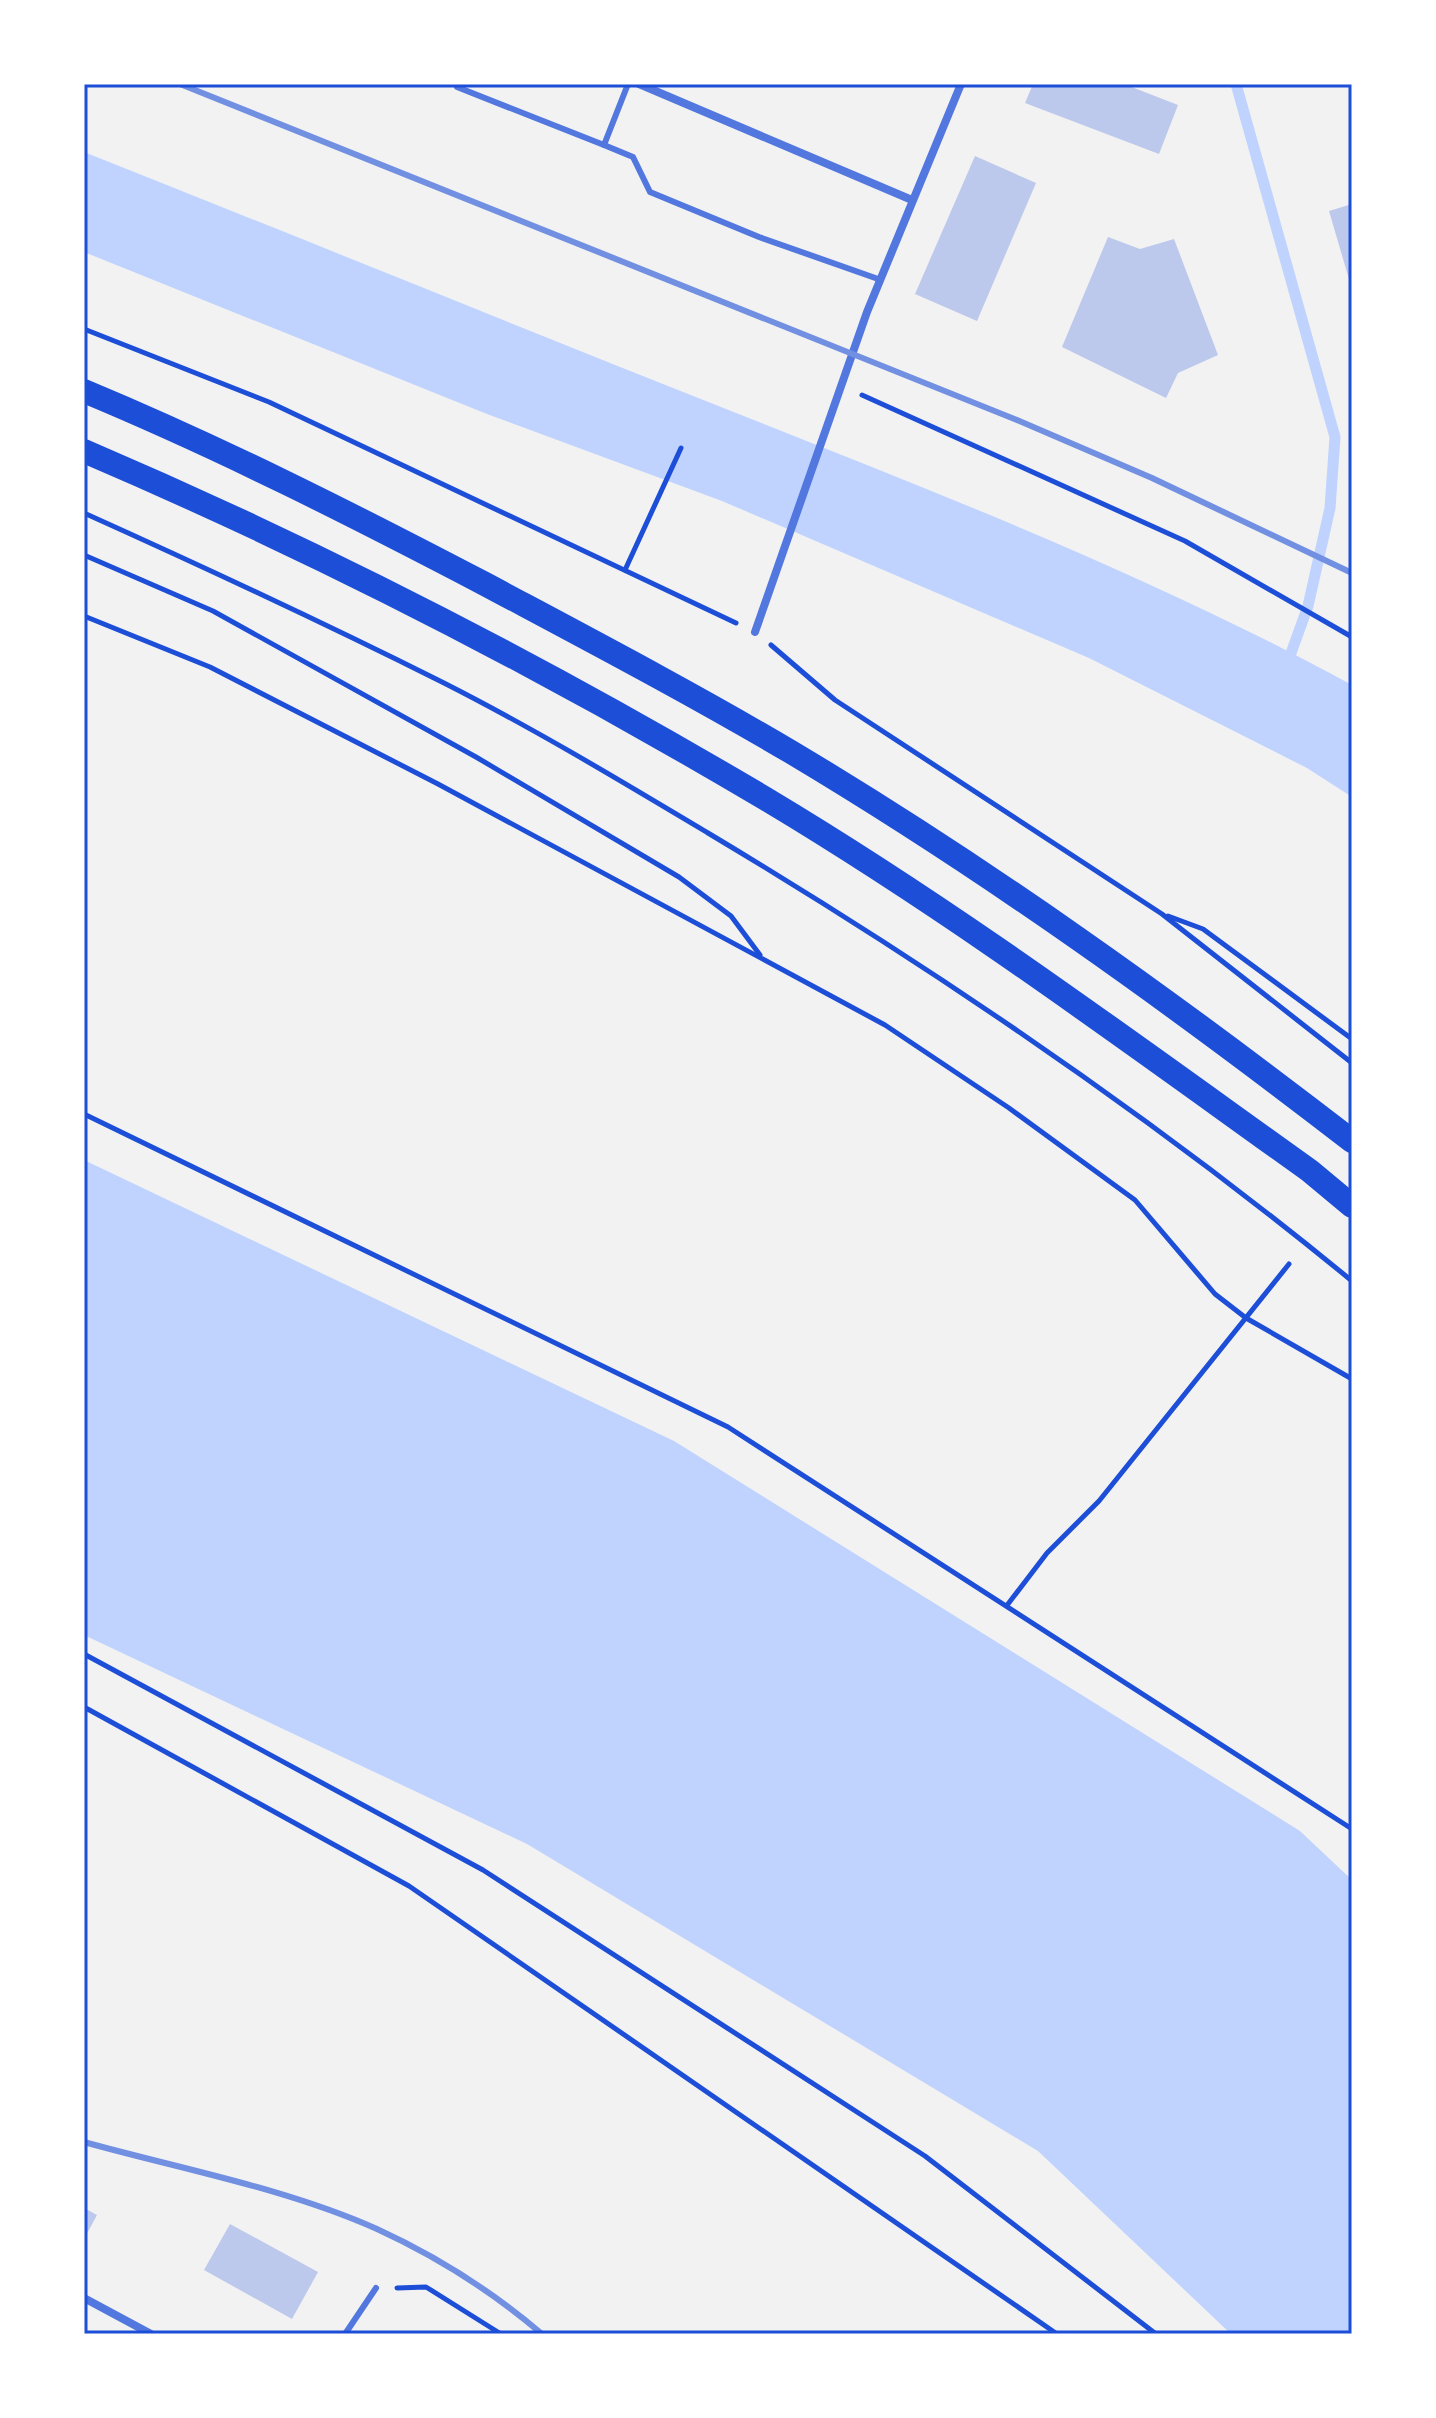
<svg xmlns="http://www.w3.org/2000/svg" width="1436" height="2418" viewBox="0 0 1436 2418" font-family="'Fira Sans',sans-serif">
<style>
.water{fill:#bfd3fe}
.lines{fill:none;stroke-linecap:round;stroke-linejoin:round}
.stream{stroke:#bfd3fe;stroke-width:11}
.building{fill:#bdc9ec}
.path{stroke:#1d4ed8;stroke-width:5}
.service{stroke:#5277de;stroke-width:6}
.minor{stroke:#5277de;stroke-width:8}
.motorway{stroke:#1d4ed8;stroke-width:24}
.rail{stroke:#7290e2;stroke-width:6}
.neatline{fill:none;stroke:#1d4ed8;stroke-width:3}
</style>
<rect width="100%" height="100%" fill="#f2f2f2"/>
<g class="water">
<path d="M84,152c214,85 428,172 642,257 212,84 426,167 626,276v112l-45,-29 -218,-110 -367,-157 -235,-87 -403,-162z"/>
<path d="M84,1160l590,281 626,390 52,49v454h-121l-193,-183 -511,-307 -443,-209z"/>
</g>
<g class="lines">
<path class="stream" d="M1236,84l99,353 -5,71 -22,98 -22,61"/>
</g>
<g class="building">
<path d="M1033,84h91l54,21 -19,49 -134,-51z"/>
<path d="M975,156l61,27 -59,138 -62,-27z"/>
<path d="M1352,204v82h-1l-22,-75z"/>
<path d="M1108,237l32,12 34,-10 44,116 -40,18 -12,25 -104,-51z"/>
<path d="M84,2208l13,7 -13,24z"/>
<path d="M230,2224l88,48 -26,47 -88,-49z"/>
</g>
<g class="lines">
<g class="path">
<path d="M84,329l185,73 467,221"/>
<path d="M862,395l323,146 167,96"/>
<path d="M84,513c120,54 240,110 358,169 91,46 179,99 266,151 224,134 442,282 644,448"/>
<path d="M84,555l129,56 263,146 203,120 52,39 29,39"/>
<path d="M625,570l56,-122"/>
<path d="M84,616l126,51 228,117 447,241 124,83 126,92 80,94 31,24 106,61"/>
<path d="M771,645l64,55 327,214 190,149"/>
<path d="M1168,916l35,13 149,110"/>
<path d="M84,1114l644,313 624,402"/>
<path d="M1008,1604l39,-51 52,-52 190,-237"/>
<path d="M84,1654l399,216 442,286 231,178"/>
<path d="M84,1707l325,179 648,448"/>
<path d="M397,2288l29,-1 75,47"/>
</g>
<g class="service">
<path d="M458,84l-1,3 147,58 24,-61"/>
<path d="M604,145l29,12 17,35 109,45 122,43"/>
<path d="M345,2334l31,-46"/>
</g>
<g class="minor">
<path d="M639,84l273,116"/>
<path d="M755,632l112,-320 94,-228"/>
<path d="M84,2298l67,36"/>
</g>
<g class="motorway">
<path d="M84,391c137,57 269,124 401,193 103,55 206,109 306,168 196,117 381,250 561,389"/>
<path d="M84,451c234,100 463,218 682,348 189,113 365,244 544,372l42,35"/>
</g>
<g class="rail">
<path d="M180,84l837,336 135,58 200,95"/>
<path d="M84,2142c97,27 201,46 293,87 59,27 117,64 165,105"/>
</g>
</g>
<rect width="1436" height="2418" fill="none" stroke="#ffffff" stroke-width="172"/>
<rect x="86" y="86" width="1264" height="2246" class="neatline"/>
</svg>
